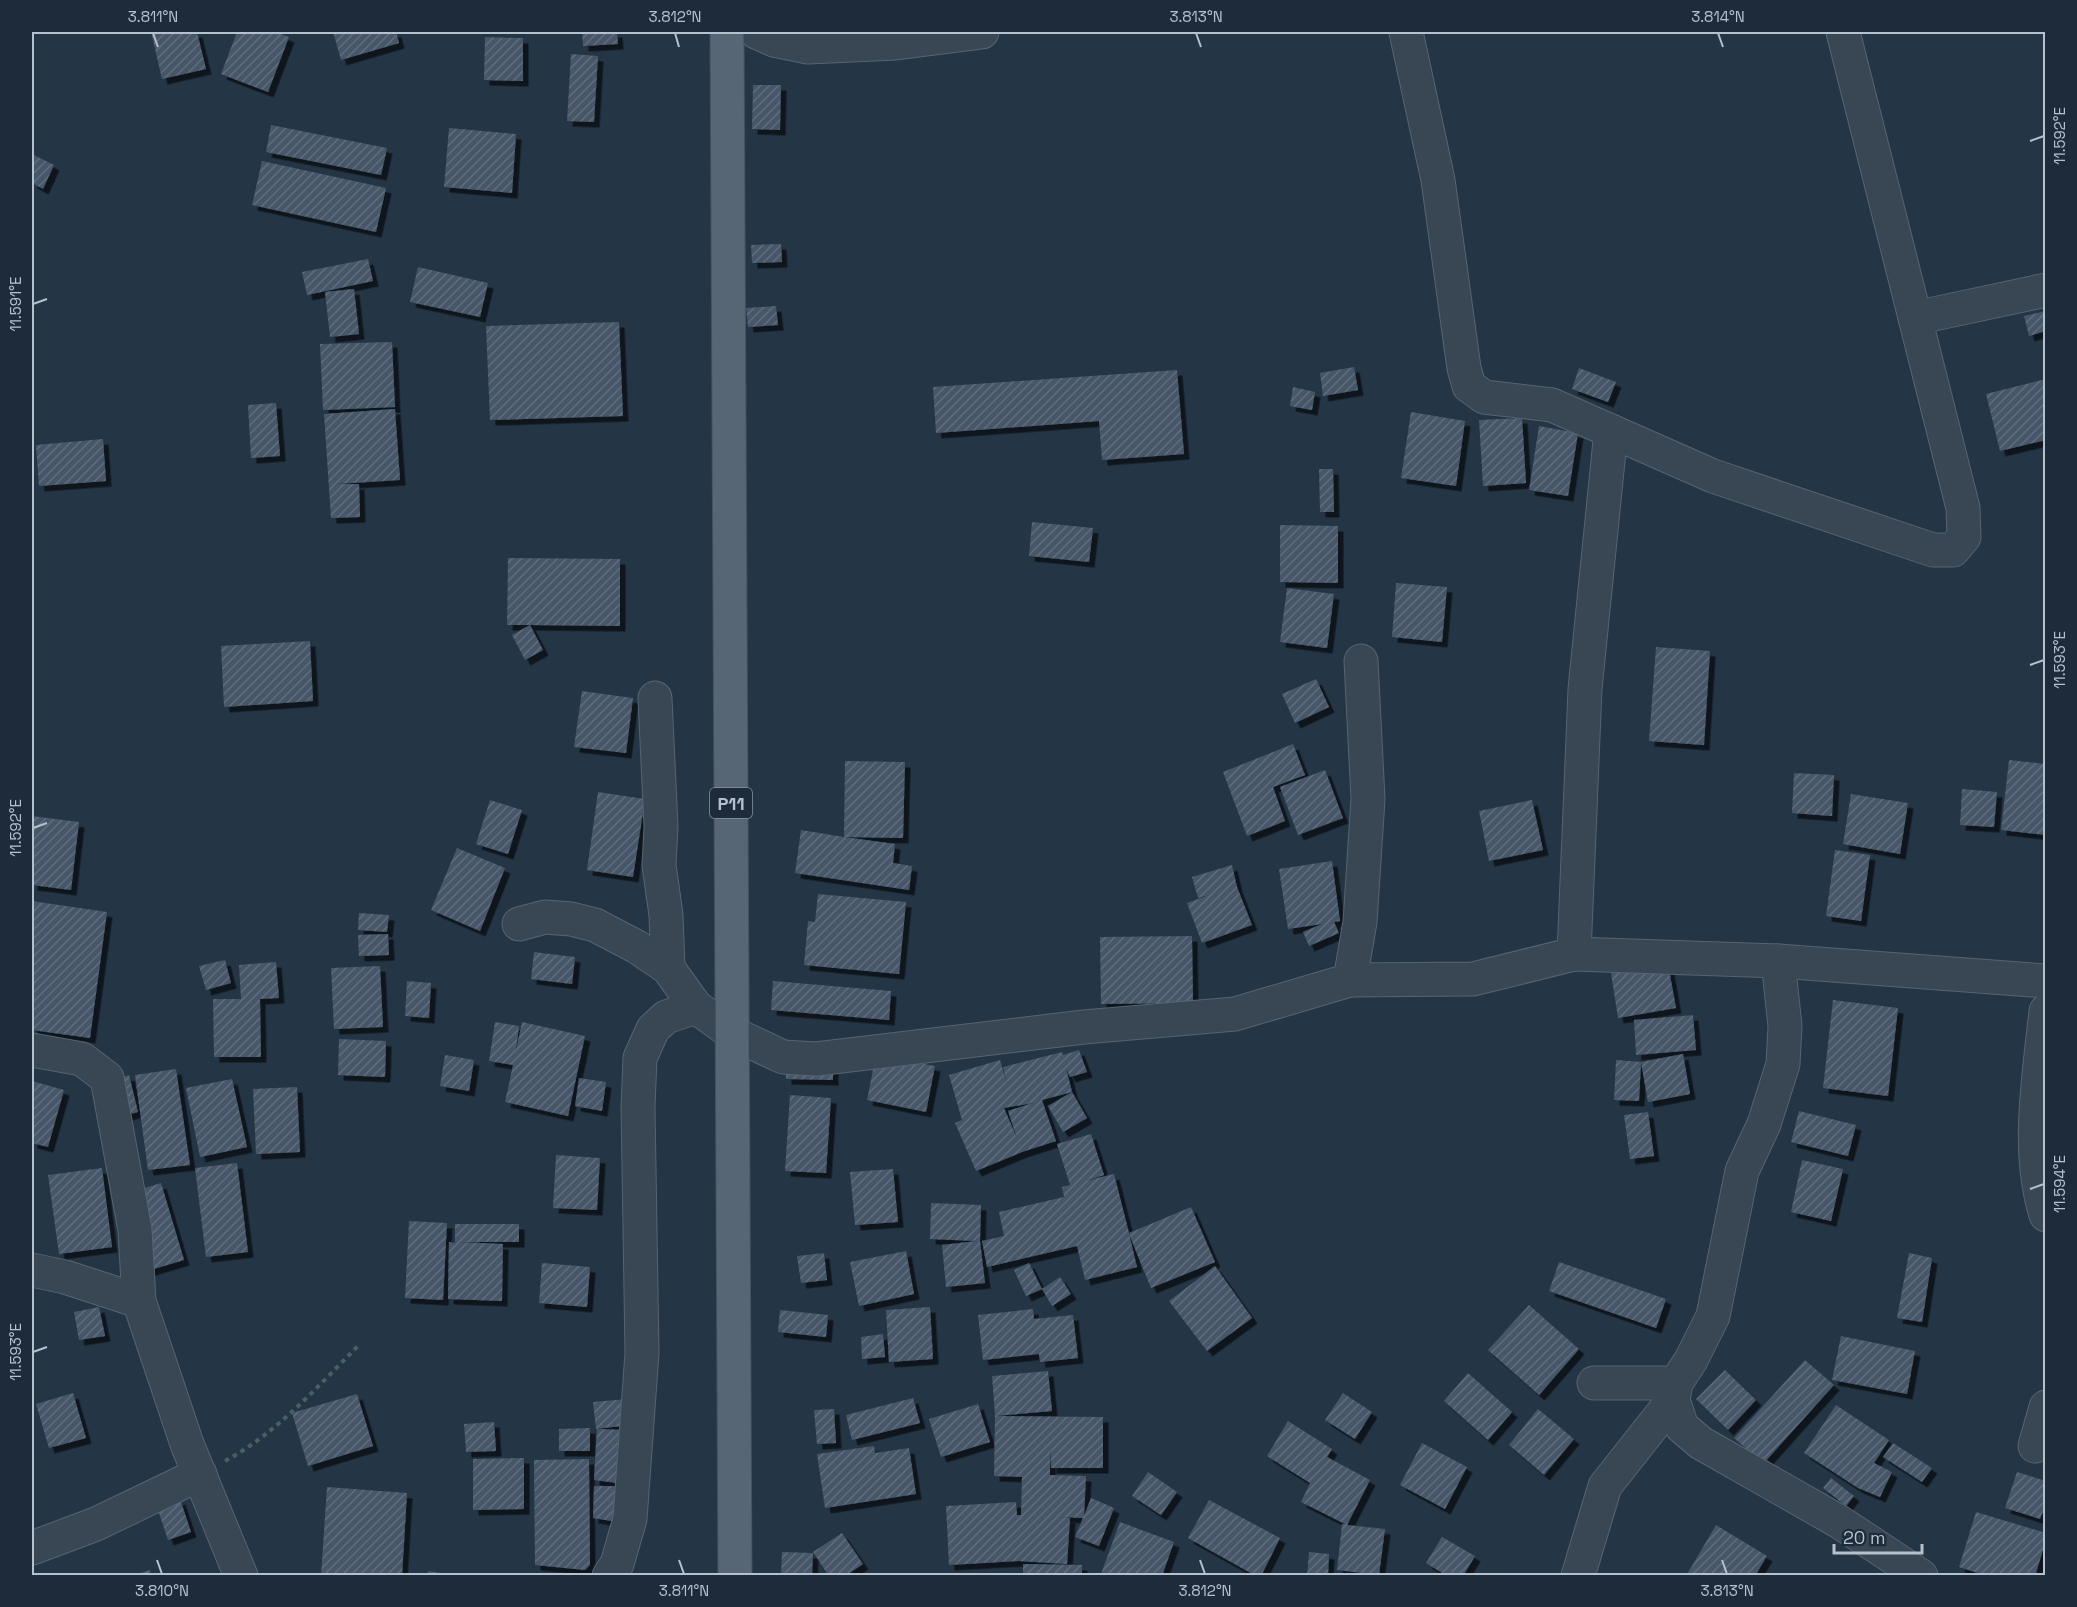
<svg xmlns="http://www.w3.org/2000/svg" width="2077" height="1607" viewBox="0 0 2077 1607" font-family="'Space Grotesk',sans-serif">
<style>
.building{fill:url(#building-hatch);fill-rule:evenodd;filter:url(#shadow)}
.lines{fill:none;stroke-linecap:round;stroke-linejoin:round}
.minor-casing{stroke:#576471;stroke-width:35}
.major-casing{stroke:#455260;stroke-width:35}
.path{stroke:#456162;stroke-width:4;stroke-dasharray:4.5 4.5;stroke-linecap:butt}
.minor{stroke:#394654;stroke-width:33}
.major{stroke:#576674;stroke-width:33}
.ticks{fill:none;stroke:#b6c1ce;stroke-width:2}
.labels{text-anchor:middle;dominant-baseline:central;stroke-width:5;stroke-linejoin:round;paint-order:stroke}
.shield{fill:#1d2b3a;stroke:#8894a2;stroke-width:1.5}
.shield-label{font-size:18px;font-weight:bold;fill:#b6c1ce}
.neatline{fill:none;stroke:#b6c1ce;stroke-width:2}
.ticks-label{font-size:15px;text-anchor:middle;fill:#b6c1ce}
</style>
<defs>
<pattern id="building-hatch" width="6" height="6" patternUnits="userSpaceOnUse" patternTransform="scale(1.5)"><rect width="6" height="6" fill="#465769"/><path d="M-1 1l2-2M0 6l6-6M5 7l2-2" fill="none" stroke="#5e6d7d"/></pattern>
<filter id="shadow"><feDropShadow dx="5.5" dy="5.5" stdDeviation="0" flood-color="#0009"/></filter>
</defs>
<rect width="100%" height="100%" fill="#243545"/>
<g class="building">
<path d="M151,32h46l9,37 -44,10z"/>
<path d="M237,32h39l13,5 -21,55 -47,-18z"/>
<path d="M333,32h63l3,11 -58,17z"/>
<path d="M582,32h35l1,12 -35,2z"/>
<path d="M485,37l38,1v43l-39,-1z"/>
<path d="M571,54l27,2 -4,66 -27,-1z"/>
<path d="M753,85h28l-1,45 -28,-1z"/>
<path d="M271,125l116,23 -6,27 -115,-23z"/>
<path d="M449,128l67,6 -4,59 -68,-6z"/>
<path d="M32,154l22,11 -11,24 -11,-6z"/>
<path d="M262,161l124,27 -10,44 -124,-27z"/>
<path d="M781,244l1,18 -30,1 -1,-18z"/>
<path d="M368,259l5,22 -66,14 -5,-23z"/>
<path d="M418,267l70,16 -8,34 -70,-15z"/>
<path d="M354,289l5,45 -29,3 -5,-45z"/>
<path d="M776,306l2,19 -30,2 -2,-19z"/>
<path d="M2046,311v20l-17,5 -5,-20z"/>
<path d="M619,322l4,94 -133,4 -4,-94z"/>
<path d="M392,342l3,65 -72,3 -3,-66z"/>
<path d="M1354,367l4,23 -35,6 -3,-23z"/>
<path d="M1579,368l37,14 -8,20 -36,-13z"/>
<path d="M1177,370l7,84 -82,6 -3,-39 -163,12 -3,-46z"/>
<path d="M2046,379v61l-46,11 -14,-57z"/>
<path d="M1293,387l22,5 -3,18 -22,-4z"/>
<path d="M276,403l4,53 -29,2 -3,-53z"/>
<path d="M395,409l5,71 -64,4h23l1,33 -29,1 -7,-104z"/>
<path d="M1411,412l54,9 -9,65 -55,-8z"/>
<path d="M1522,418l4,65 -43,3 -4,-66z"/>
<path d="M1539,426l39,7 -10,63 -39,-6z"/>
<path d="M103,439l3,42 -67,5 -3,-41z"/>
<path d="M1319,469h14l1,43h-14z"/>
<path d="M1032,522l61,6 -4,34 -60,-6z"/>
<path d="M1280,525l58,1v57l-58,-1z"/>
<path d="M508,558l112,1v67l-90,-1 13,25 -18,10 -13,-25 18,-10h-23z"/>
<path d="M1396,583l51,4 -5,55 -50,-5z"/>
<path d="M1287,588l47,6 -7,54 -47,-6z"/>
<path d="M310,641l3,60 -89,6 -3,-61z"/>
<path d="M1656,647l54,4 -6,94 -55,-4z"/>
<path d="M1316,679l13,28 -34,16 -13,-29z"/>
<path d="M582,691l51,7 -7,55 -52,-6z"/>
<path d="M1293,744l12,31 -32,12 12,34 -38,15 -24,-64z"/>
<path d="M2009,760l37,4v71l-45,-5z"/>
<path d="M845,761l60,1 -2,76 -59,-1 51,7 -2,19 19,3 -3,24 -114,-17 6,-43 43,7z"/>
<path d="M1325,770l18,48 -45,17 -18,-48z"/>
<path d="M1794,773l40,2 -2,41 -40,-3z"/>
<path d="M1962,789l35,3 -3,35 -34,-2z"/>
<path d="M598,792l47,7 -12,78 -46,-7z"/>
<path d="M1851,794l57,9 -8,51 -57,-10z"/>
<path d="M490,800l32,10 -14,44 -32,-10z"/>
<path d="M1532,800l11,50 -54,11 -10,-50z"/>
<path d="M32,816l47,6 -8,68 -39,-5z"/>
<path d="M457,848l48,20 -25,63 -49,-21z"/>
<path d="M1835,850l35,5 -9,66 -35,-5z"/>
<path d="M1332,861l8,60 -6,1 5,11 -30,13 -6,-14 19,-8 -34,5 -9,-60z"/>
<path d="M1232,865l5,22 15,38 -50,18 -15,-40 22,-8 -11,3 -6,-21z"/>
<path d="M818,894l88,8 -7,72 -95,-9 4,-44 7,1z"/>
<path d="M32,901l75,11 -17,126 -58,-8z"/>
<path d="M359,913l30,2 -2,17 -29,-2z"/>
<path d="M388,934l1,21 -30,1 -1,-21z"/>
<path d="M1192,936l1,67 -92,1 -1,-67z"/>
<path d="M534,952l41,5 -3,27 -41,-5z"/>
<path d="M225,960l6,23 -25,7 -7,-24z"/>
<path d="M276,962l3,36 -19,1 1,58h-47l-1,-58h28l-2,-34z"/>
<path d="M1668,964l8,44 -58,10 -7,-45z"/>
<path d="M380,966l3,61 -49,2 -3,-61z"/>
<path d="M407,981l24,2 -2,35 -24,-2z"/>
<path d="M773,981l118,10 -2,29 -118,-10z"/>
<path d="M1833,1000l65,8 -10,88 -65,-8z"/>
<path d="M1693,1015l3,35 -60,5 -2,-35z"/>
<path d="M495,1022l24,4 -3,25 6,-29 63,14 -17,80 -63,-14 8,-37 -24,-4z"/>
<path d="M339,1039l47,2 -1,36 -47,-2z"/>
<path d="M1079,1050l8,22 -17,5 -4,-9 6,24 -30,8 14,41 -34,11 -46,19 -21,-48 7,-3 -13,-45 51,-15 7,23 -4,-16 59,-15 1,3zM1033,1103l-25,8 9,27 -13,-30z"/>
<path d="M785,1053l48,1v26l-47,-1z"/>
<path d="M1683,1054l7,40 -42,8 -7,-40z"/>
<path d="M445,1055l29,5 -5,31 -29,-5z"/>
<path d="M876,1055l59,11 -9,46 -59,-12z"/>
<path d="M1616,1060l25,2 -2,39 -25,-1z"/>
<path d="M176,1069l14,96 -42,5 -13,-95z"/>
<path d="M129,1075l9,37 -15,4 -9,-36z"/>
<path d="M579,1078l27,4 -4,29 -27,-5z"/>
<path d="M232,1079l15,68 -47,10 -14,-69z"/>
<path d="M32,1081l32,9 -16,57 -16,-4z"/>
<path d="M297,1087l3,65 -44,2 -3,-65z"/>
<path d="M1072,1092l15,26 -24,14 -15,-26z"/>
<path d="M790,1095l41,3 -5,75 -41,-2z"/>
<path d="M1799,1111l57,14 -8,31 -57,-14z"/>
<path d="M1648,1112l6,44 -24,3 -6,-44z"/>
<path d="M1091,1134l13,41 -19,6 29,-7 15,59 62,-26 24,55 -64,26 -22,-54 8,33 -52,13 -8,-34 -90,21 -5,-26 22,-5 -5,-24 65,-15 -2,-10 8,-2 -13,-41z"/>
<path d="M556,1155l44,3 -3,52 -44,-2z"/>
<path d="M1802,1160l41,9 -12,52 -40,-9z"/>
<path d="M237,1163l11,89 -42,5 -11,-89z"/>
<path d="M102,1168l10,79 -53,7 -11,-79z"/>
<path d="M893,1169l5,53 -43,3 -5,-53z"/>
<path d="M161,1183l23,77 -37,11 -22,-77z"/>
<path d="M931,1203l50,2 -1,36 5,42 -39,4 -4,-42 35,-4 -47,-2z"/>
<path d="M409,1221l38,2 -4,77 -38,-2z"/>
<path d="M455,1224h64v18h-60l44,2 -1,57 -54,-2 1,-57 6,1z"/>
<path d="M906,1251l8,43 -55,12 -9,-44z"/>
<path d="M824,1253l3,27 -26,3 -4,-27z"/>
<path d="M1909,1253l23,5 -10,64 -25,-4z"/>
<path d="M1559,1262l107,37 -10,29 -107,-37z"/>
<path d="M542,1263l48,4 -3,40 -48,-4z"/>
<path d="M1029,1263l13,26 -16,7 -12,-26z"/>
<path d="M1215,1266l37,52 -45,33 -38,-50z"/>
<path d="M1060,1277l11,17 -19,12 -10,-17z"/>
<path d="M1529,1305l50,44 -40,46 -51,-45z"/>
<path d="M99,1307l6,29 -26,4 -5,-28z"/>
<path d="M930,1307l3,52 -44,3 -3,-52z"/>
<path d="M1033,1309l1,10 39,-4 5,43 -38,4 -1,-8 -56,6 -5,-45z"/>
<path d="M780,1310l48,5 -2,22 -48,-5z"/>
<path d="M883,1334l2,23 -23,2 -1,-22z"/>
<path d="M1841,1336l74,15 -8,43 -75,-14z"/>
<path d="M1805,1360l29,25 -71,79 -29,-26z"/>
<path d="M1725,1370l31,30 -28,30 -32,-31z"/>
<path d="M1048,1371l4,40 -57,5 108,1v51h-52l-1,-21v28l36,1 -2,40 7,-18 23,10 -15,38 -24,-9 8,-19 -23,-1 10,1 -3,46 -48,-3 -70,4 -3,-59 70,-4 1,13h4l1,-38 -28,-1 1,-60 -3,-40z"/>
<path d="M1468,1373l44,39 -24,28 -44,-39z"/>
<path d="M73,1393l13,45 -37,10 -13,-44z"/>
<path d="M1343,1393l29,19 -17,27 -30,-19z"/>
<path d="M357,1394l16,52 -65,20 -16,-53z"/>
<path d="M913,1398l7,25 -68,17 -6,-25z"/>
<path d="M627,1399l3,26 -34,4 -3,-27z"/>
<path d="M978,1404l12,38 -49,15 -12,-38z"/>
<path d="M1836,1405l53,35 -15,23 18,9 -12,25 -22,-9 -54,-35z"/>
<path d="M834,1409l2,34 -19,1 -3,-34z"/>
<path d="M1538,1409l36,30 -30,36 -35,-30z"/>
<path d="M1288,1421l44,28 -5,8 43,23 -23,45 38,4 -6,46 -42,-5 5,-46h3l-44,-22 9,-19 -43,-27z"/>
<path d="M494,1422l2,29 -30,1 -2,-28z"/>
<path d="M590,1428v23h-31v-22z"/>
<path d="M597,1429l30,1 -1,54 -32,-4z"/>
<path d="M1422,1443l45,24 -22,42 -45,-24z"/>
<path d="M1893,1443l39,25 -10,14 -39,-25z"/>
<path d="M874,1446l1,7 34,-5 7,46 -91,14 -8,-54z"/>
<path d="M524,1458v51l-51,1v-51z"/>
<path d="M589,1459l1,106 -5,5 -50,-5 -1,-105z"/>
<path d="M1148,1472l29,20 -16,23 -29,-19z"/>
<path d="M2017,1472l29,9v23l-6,15 -35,-11z"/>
<path d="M1831,1478l23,18 -8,10 -23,-18z"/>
<path d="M594,1486h32l-2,37 -31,-5z"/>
<path d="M327,1487l80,6 -5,83h-81z"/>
<path d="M180,1499l11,33 -23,8 -11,-33z"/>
<path d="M1209,1500l71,38 -19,38h-5l-68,-38z"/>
<path d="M1976,1512l70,21v7l-11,36h-48l-28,-9z"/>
<path d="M1120,1522l54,20 -12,34 -61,-2z"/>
<path d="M1716,1525l51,31 -12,20h-69z"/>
<path d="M842,1533l21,31 -18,12h-16l-16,-24z"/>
<path d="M1442,1537l33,19 -12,20h-16l-21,-13z"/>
<path d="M782,1552l31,1 -1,23h-31z"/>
<path d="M1309,1552l20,2 -1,22h-21z"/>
<path d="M1023,1564l59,1v11h-59z"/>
<path d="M150,1570l1,6h-17v-1z"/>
<path d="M428,1571l20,3v2h-21z"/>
</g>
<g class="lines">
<defs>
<g id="minor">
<path d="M756,32l18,8 34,7 88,-4 86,-11"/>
<path d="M1406,32l32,148 26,188 5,18 15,11 68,8 161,71 220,74h20l11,-13 -1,-29 -120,-476"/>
<path d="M1915,318l131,-28"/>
<path d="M655,698l6,129 -2,38 7,50 2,53"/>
<path d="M519,924l26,-7 26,2 24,6 42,22 31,21 28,39 36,26 51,24 33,2 268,-32 151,-13 115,-34 10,-58 8,-123 -7,-138"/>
<path d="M1574,954l11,-265 26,-258"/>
<path d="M1778,961l7,65 -2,38 -19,60 -22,47 -29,145 -22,44 -15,23 -3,17 9,27 19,16 137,78 83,55"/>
<path d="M1350,980l123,-1 101,-25 204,7 268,20"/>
<path d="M2046,1011c-7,66 -20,140 0,204"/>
<path d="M32,1050l50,9 25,19 28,152 4,71 48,143 54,132"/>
<path d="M32,1270l33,7 74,24"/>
<path d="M1594,1383h82"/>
<path d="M2035,1446l11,-39"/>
<path d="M32,1548l64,-24 104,-50"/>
<path d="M609,1576l8,-12 13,-45 12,-166 -4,-246 2,-49 13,-29 13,-12 30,-10"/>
<path d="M1578,1576l27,-90 68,-86"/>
</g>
<path id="major" d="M727,32l8,1544"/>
</defs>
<use href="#minor" class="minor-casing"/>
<use href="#major" class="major-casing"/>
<path class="path" d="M225,1461c52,-28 92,-74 133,-115"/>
<use href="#minor" class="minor"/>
<use href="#major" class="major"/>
</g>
<path class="ticks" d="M153,33l5,14M675,33l4,14M1196,33l5,14M1718,33l5,14M2030,141l14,-5M33,304l14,-5M2030,665l14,-5M33,828l14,-5M2030,1189l14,-5M33,1352l14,-5M157,1560l5,14M679,1560l5,14M1200,1560l5,14M1722,1560l5,14"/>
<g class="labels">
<rect class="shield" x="710" y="788" width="42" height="30" rx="4.5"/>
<g class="shield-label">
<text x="731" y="803">P11</text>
</g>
</g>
<rect width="2077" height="1607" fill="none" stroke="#1d2b3a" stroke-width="66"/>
<path d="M1834 1544v9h88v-9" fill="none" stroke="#b6c1ce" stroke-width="3"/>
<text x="1843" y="1544" font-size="18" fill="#b6c1ce" stroke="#1d2b3a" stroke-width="4.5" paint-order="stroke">20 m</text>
<rect x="33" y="33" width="2011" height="1541" class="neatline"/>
<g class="ticks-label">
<text x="153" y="22">3.811°N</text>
<text x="675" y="22">3.812°N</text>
<text x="1196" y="22">3.813°N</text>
<text x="1718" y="22">3.814°N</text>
<text transform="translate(2060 136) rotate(-90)" y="5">11.592°E</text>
<text transform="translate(16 304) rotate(-90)" y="5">11.591°E</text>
<text transform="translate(2060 660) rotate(-90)" y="5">11.593°E</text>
<text transform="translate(16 828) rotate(-90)" y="5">11.592°E</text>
<text transform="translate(2060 1184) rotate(-90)" y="5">11.594°E</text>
<text transform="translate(16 1352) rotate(-90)" y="5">11.593°E</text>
<text x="162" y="1596">3.810°N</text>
<text x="684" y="1596">3.811°N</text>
<text x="1205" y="1596">3.812°N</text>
<text x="1727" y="1596">3.813°N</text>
</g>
</svg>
